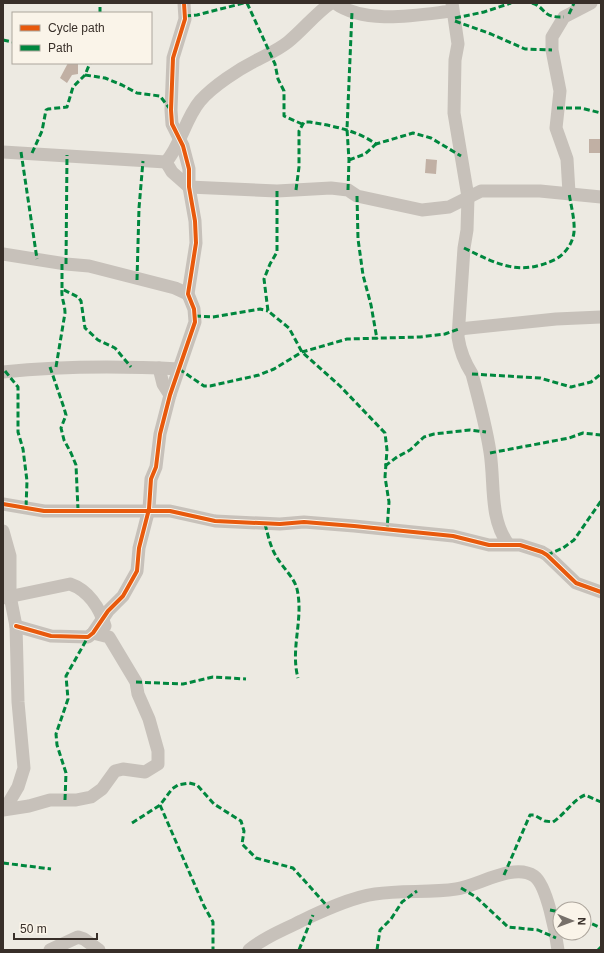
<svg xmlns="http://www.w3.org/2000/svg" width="604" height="953" viewBox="0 0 604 953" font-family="Arial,sans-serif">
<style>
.building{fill:#c1b0a4}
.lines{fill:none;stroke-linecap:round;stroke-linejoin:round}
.minor{stroke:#c7c1ba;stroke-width:13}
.quiet{stroke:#00873e;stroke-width:3;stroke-dasharray:6 3;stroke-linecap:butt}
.cycleway-casing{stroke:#faf4e9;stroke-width:6}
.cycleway{stroke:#e8590c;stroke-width:4}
</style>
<rect width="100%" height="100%" fill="#edeae2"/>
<g class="building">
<path d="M68,63h10v11l-6,1 -5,8 -7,-5z"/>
<rect x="589" y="139" width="12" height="14"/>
<path d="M426,159l11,1 -1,14 -11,-1z"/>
</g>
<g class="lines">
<g class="minor">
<path d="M335,3c30,22 82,12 117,8"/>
<path d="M452,3l6,41 -3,16 -1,53 14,84 -1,33 -3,18 -6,89c2,14 7,26 14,37 7,26 14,52 18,78 5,32 -1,65 18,92"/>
<path d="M3,152l163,10c15,-17 19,-43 34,-61 13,-15 39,-32 57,-41 11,-6 21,-10 31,-18 15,-12 27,-28 43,-39"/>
<path d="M166,162l6,10 17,15 88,4 54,-3 17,2 9,6 65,14 27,-3 32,-16h59l61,6"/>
<path d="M569,193l-2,-34 -11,-31 4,-37 -8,-41v-13l12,-20 27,-14"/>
<path d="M3,254l63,10 23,2 86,22 13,6"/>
<path d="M459,329l97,-10 45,-2"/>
<path d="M159,368l4,16 7,11"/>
<path d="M3,372c59,-6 117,-6 176,-3"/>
<path d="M3,504l41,7h126l45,10 65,3 24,-2 50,4 99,10 36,9h31l22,7 5,3 29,28 25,9"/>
<path d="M3,531l7,25v40l6,30 2,76 6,66 -6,19 -13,22"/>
<path d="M3,598l67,-14c18,6 30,24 35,42"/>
<path d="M16,626l35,10 37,1 5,-4 15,-22 15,-15 14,-25 2,-23 10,-39 2,-30 5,-12 4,-33 10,-39 25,-73 -1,-13 -6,-15 8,-51 -1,-22 -6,-34v-18l-6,-23 -11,-22 -1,-14 2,-52 12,-39 -1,-16"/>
<path d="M3,810l26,-4 21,-6h26l15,-3 11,-8 13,-18 8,-2 22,3 13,-8v-13l-9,-32 -11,-25 -2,-12 -27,-45 -16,-4"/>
<path d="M50,950l28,-13 6,2 15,11"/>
<path d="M249,950c17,-14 33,-19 52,-29 21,-10 51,-24 74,-27 27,-4 55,-1 81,-5 22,-3 58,-27 78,-13 13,9 22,58 24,74"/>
</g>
<g class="quiet">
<path d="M247,3l28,61 3,15 6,12v25l18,8"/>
<path d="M532,3c15,5 9,15 32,14"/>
<path d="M100,13v-10"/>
<path d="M569,14l5,-11"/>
<path d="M185,16l12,-1 47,-12"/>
<path d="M455,18l29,-6 27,-9"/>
<path d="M455,21l36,13 34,15 27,1"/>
<path d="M3,40l10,2"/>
<path d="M85,75l20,3 17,7 15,8 23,3 10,13"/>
<path d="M557,108h24l20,5"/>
<path d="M21,152l16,107"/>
<path d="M32,153l10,-22 4,-21 2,-1 19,-2 6,-20 12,-12 5,-12"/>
<path d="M349,160l16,-6 11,-10"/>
<path d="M296,190l3,-23v-36l5,-9h6c23,4 46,8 66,22l37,-11 18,5 30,18"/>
<path d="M348,190l1,-30 -2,-31 5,-117"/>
<path d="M277,191v61l-7,12 -6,15 4,32 21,17 13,24 38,34 45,47 2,17 -2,27 4,25 -2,28"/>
<path d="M357,196l1,43 5,36 8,30 6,34"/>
<path d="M464,248c33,16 56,29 92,11 9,-5 17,-16 18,-27 1,-12 -3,-26 -5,-39"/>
<path d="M62,264v25l16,8 3,4 4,27 13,12 17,8 16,19"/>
<path d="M66,264l1,-109"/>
<path d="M137,280l2,-72 4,-47"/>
<path d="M195,316l18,1 47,-8 8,2"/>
<path d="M50,367l14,41 2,7 -5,13 3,12 7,13 5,12 2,45"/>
<path d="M56,367l9,-54c0,-9 -4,-15 -3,-24"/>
<path d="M179,369l25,17h6l49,-11 15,-6 28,-17 45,-13 73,-2 25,-3 14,-5"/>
<path d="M5,371l13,16v45l5,17 4,32 -1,27"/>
<path d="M472,374l68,4 31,9 20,-5 10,-8"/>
<path d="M490,453l79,-15 14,-5 18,2"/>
<path d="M385,466l12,-9 13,-7 14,-13 10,-3 36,-4 16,2"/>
<path d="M265,524c3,11 5,22 11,32 6,11 18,21 21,33 7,30 -7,59 1,89"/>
<path d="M547,555l16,-7 11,-8 27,-39"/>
<path d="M136,682l47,2 30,-7 33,2"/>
<path d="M65,800l1,-27 -9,-28 -1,-11 12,-35 -2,-23 22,-39"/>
<path d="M160,805l44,101 9,16v28"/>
<path d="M132,823l28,-18 12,-16 6,-4 11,-2 8,2 17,19 27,17 3,10 -2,13 14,14 37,10 36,40"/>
<path d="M3,863l48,6"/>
<path d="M504,875l26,-60h4l11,6 8,1c12,-8 20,-22 32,-27l16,7"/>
<path d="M461,888l15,9 32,30 30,3 18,8"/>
<path d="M550,910l10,2"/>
<path d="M584,920l17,8"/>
<path d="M299,950l14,-35"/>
<path d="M377,950l3,-20 11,-11 11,-17 15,-11"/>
<path d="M598,950l3,-3"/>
</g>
<defs>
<g id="cycleway">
<path d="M3,504l41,7h126l45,10 65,3 24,-2 50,4 99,10 36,9h31l22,7 5,3 29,28 25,9"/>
<path d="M16,626l35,10 37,1 5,-4 15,-22 15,-15 14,-25 2,-23 10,-39 2,-30 5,-12 4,-33 10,-39 25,-73 -1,-13 -6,-15 8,-51 -1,-22 -6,-34v-18l-6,-23 -11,-22 -1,-14 2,-52 12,-39 -1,-16"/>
</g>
</defs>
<use href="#cycleway" class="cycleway-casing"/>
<use href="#cycleway" class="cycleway"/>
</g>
<rect width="604" height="953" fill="none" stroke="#382f29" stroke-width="8"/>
<rect x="12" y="12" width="140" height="52" fill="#faf4e9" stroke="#aca59c"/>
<rect x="20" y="25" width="20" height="6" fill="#e8590c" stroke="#aca59c"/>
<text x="48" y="32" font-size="12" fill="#382f29">Cycle path</text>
<rect x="20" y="45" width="20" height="6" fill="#00873e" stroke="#aca59c"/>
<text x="48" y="52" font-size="12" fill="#382f29">Path</text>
<g transform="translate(572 921) rotate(91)"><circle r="19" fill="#faf4e9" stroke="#aca59c"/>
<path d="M0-3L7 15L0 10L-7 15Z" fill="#77706a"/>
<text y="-6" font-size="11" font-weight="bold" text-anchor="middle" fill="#382f29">N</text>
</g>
<path d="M14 933v6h83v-6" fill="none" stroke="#382f29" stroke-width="2"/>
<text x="20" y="933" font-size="12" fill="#382f29" stroke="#faf4e9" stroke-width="3" paint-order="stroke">50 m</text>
</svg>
